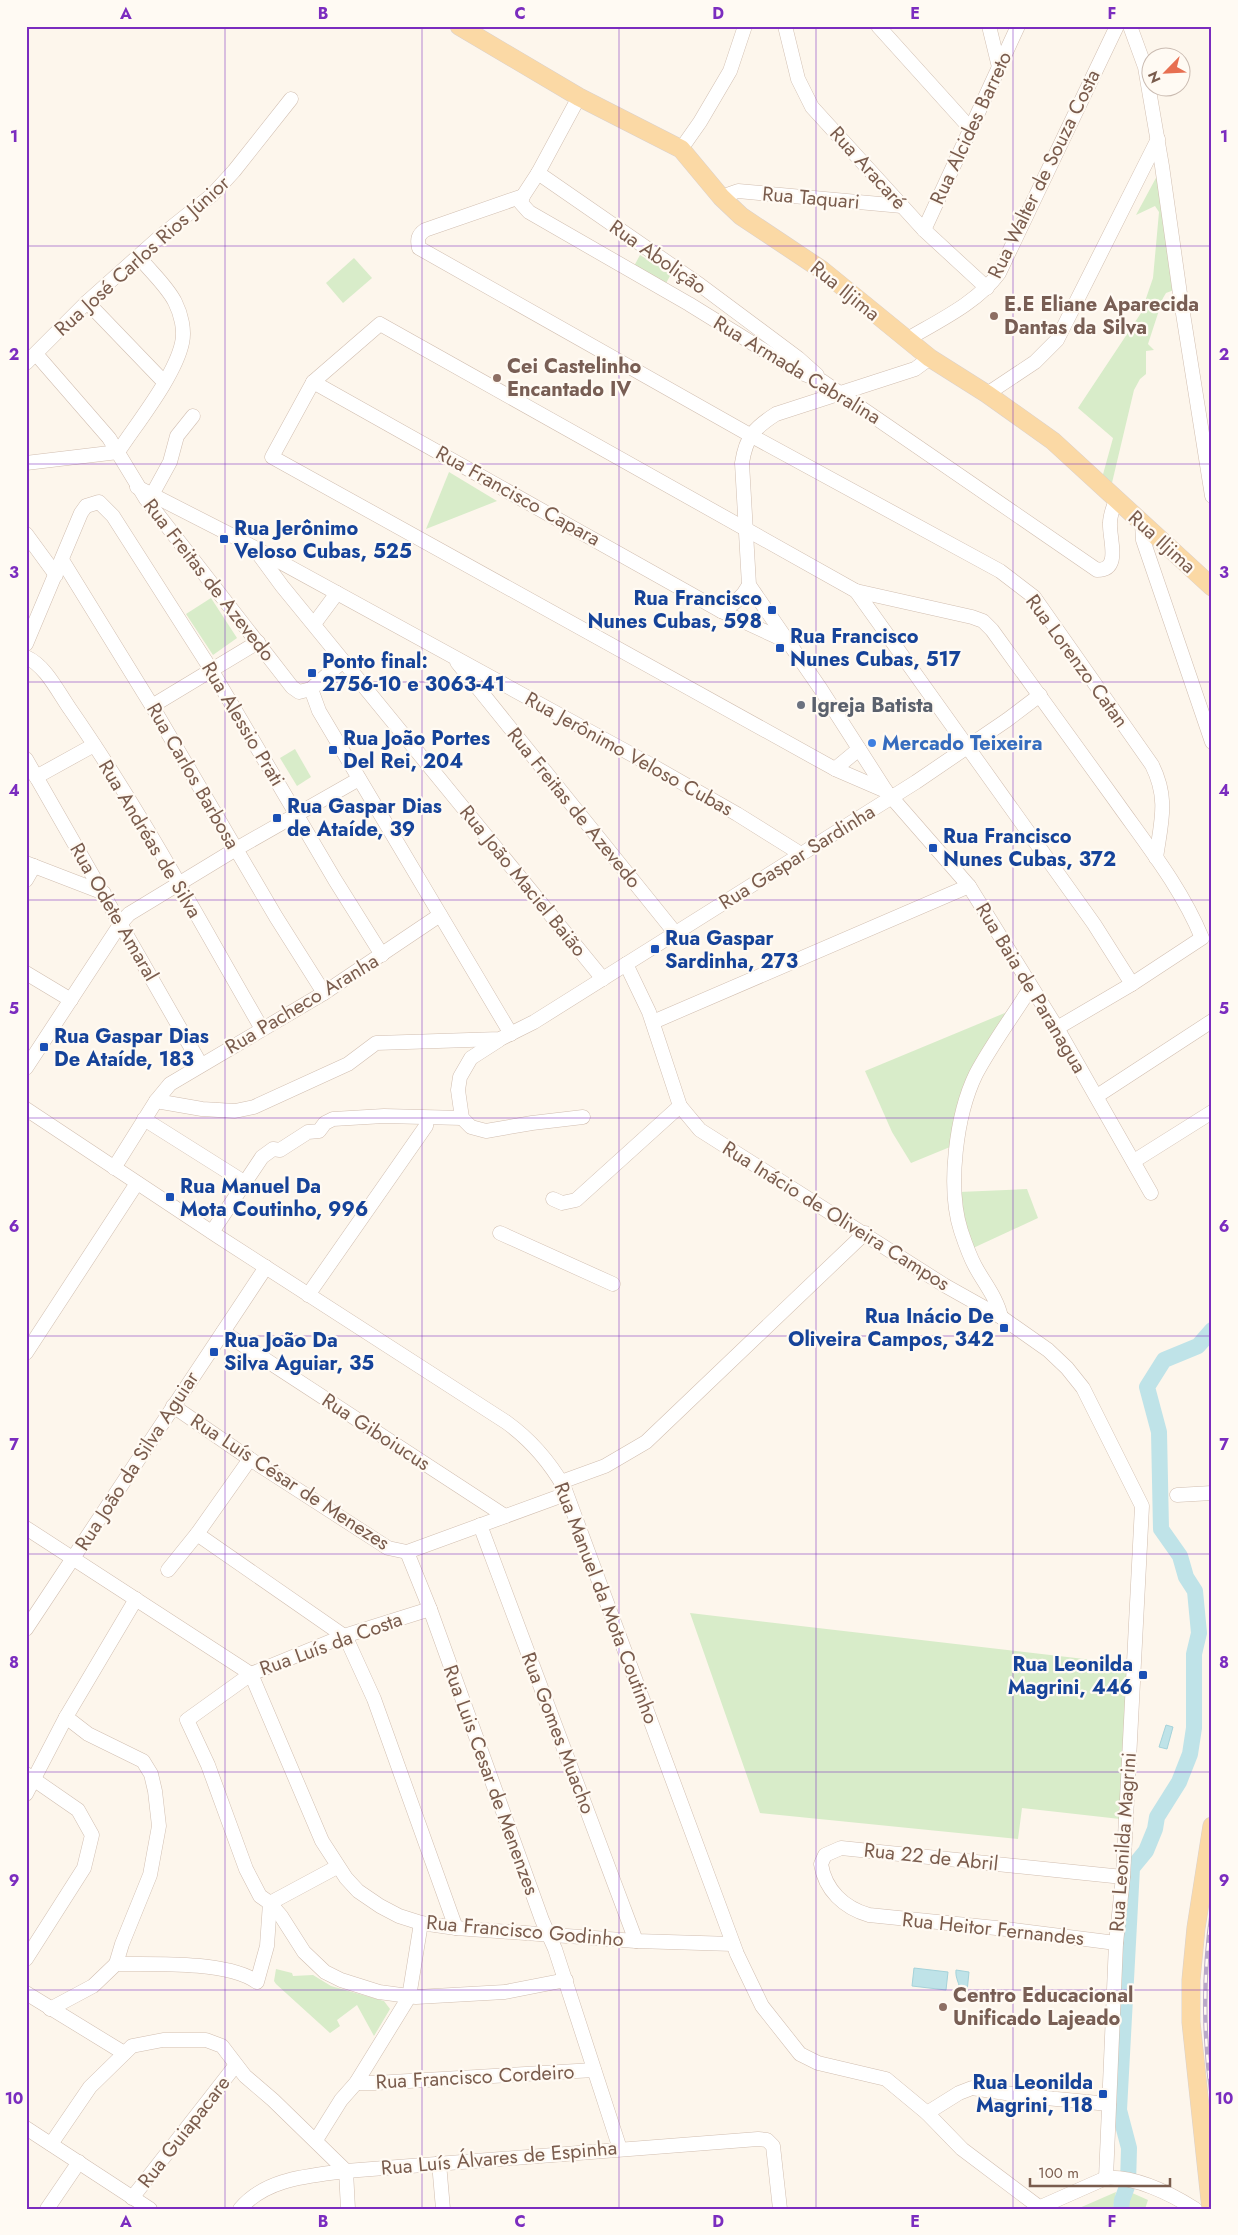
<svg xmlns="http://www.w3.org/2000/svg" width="1238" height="2235" viewBox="0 0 1238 2235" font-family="Jost,sans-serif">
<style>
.green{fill:#d8ecc9}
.water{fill:#bfe3e8;stroke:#a5d3da}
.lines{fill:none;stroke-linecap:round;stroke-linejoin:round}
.river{stroke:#bfe3e8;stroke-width:16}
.minor-casing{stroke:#d1beb0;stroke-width:15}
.major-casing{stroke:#dad1cd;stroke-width:19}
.minor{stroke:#fff;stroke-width:14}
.major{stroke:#fbd9a5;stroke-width:18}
.rail-casing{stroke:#b9a8c9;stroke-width:4.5}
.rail{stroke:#fffaf3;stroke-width:2.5;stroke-dasharray:8;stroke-linecap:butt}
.grid{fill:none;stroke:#7b2cbf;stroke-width:1;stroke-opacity:0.55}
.education-dot{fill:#8d6e63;stroke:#fffaf3;stroke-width:2}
.transit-dot{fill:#1a4fb4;stroke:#fffaf3;stroke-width:2}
.worship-dot{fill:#6b7280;stroke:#fffaf3;stroke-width:2}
.shop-dot{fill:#3f7fe0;stroke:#fffaf3;stroke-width:2}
.labels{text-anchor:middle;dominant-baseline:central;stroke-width:4.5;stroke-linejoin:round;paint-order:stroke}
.street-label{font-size:20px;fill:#7a5c4d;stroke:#fffaf3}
.education-label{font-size:20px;font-weight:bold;fill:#785e54;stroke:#fffaf3;text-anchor:start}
.transit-label{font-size:20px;font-weight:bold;fill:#164399;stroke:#fffaf3;text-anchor:start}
.worship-label{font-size:20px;font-weight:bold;fill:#5b616d;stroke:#fffaf3;text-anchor:start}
.shop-label{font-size:20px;font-weight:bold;fill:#366cbe;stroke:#fffaf3;text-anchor:start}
.neatline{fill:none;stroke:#7b2cbf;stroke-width:2}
.grid-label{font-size:16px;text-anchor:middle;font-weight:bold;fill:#7b2cbf}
</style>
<rect width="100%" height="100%" fill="#fdf6ec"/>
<g class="green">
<path d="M1157,176l17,114 -8,3 -3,5 -15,46 6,6 -8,1v23l-6,5 -6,11 -23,97 -9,-9 11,-40 -35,-30 63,-95 12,-35 6,-66 -4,-6 -19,9z"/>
<path d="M640,255l31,19 -7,13 -31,-19z"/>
<path d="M354,258l18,20 -29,25 -17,-20z"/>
<path d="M449,472l48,29 -71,28z"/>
<path d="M211,598l26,40 -24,17 -27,-41z"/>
<path d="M295,749l16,28 -14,9 -17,-28z"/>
<path d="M1012,1010l-62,137 -39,16 -19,-31 -27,-61z"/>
<path d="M1027,1189l11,29 -67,31 -12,-57z"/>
<path d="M690,1613l437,51 -7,155 -98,-11 -4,31 -258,-26z"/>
<path d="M276,1969l16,4 1,3 20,-1 18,11 53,15 6,8 -16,27 -17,-31 -20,15 3,6 -10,7 -54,-49 -2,-3z"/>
<path d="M1116,2192l-3,17h-36z"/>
<path d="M1130,2192l18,8 -3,9h-17z"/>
</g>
<g class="water">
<path d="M1166,1725l7,2 -6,22 -8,-2z"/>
<path d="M914,1968l34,4 -2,18 -34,-4z"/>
<path d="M956,1970l13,2 -2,20h-7c0,-9 -5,-13 -4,-22z"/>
</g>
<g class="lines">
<path class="river" d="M1121,2209l1,-9 6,-16 1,-36 -10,-38 13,-242 14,-17 9,-22 2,-12 22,-35 11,-28 4,-26v-74l5,-21 -4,-42 -9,-14 -6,-21 -19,-27 -2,-97 -12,-45 17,-27 34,-14 14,-16"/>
<defs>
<g id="minor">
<path d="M785,26l13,53 14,28 112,123 63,58"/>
<path d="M878,26l92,102"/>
<path d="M989,26l10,41"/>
<path d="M1130,26l15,41 17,99 19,135 31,195"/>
<path d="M579,97l-41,76 -15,23 -2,7 8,9 160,92 110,68 23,9 275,189c25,0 12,-31 13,-47 0,-8 3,-15 6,-23"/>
<path d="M681,149l19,-27 30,-51 15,-45"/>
<path d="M538,173l162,112 98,73 19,17"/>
<path d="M523,196l-98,34c-7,5 -8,9 -6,18l331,187 250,136 34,26 118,168c17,34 9,57 4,93"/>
<path d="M721,197l17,-6 164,15"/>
<path d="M924,230l94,-204"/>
<path d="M87,302l77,80"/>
<path d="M906,340c32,-19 71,-37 93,-67l118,-247"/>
<path d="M36,354l73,84 37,61 146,188 7,5 12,-3 32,-28"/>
<path d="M930,358l-15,11 -139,45c-22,14 -30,23 -34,49l7,122 71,103 66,103 83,95 88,142 94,165"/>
<path d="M26,363l61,-61 75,-67 50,-40 22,-24 57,-72"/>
<path d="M313,382l408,229 65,30"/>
<path d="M987,394l48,-32 22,-22 101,-201"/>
<path d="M118,452c19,-29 57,-76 64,-109 3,-13 -1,-29 -7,-41 -8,-16 -25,-31 -36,-45"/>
<path d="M26,463l92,-11"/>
<path d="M137,487l94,48 420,230 86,49 64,40"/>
<path d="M153,493l17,-31 7,-26 16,-20"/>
<path d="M1142,523l1,17 69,202"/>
<path d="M26,534l30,41"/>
<path d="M257,552l25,34 321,393"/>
<path d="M62,560l90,146 124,211 48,76"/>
<path d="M856,591l116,26 11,4 9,9c41,56 82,113 123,170 31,44 66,87 87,138l-70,46"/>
<path d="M721,611c13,-7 21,-13 28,-26"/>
<path d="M314,624l23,-31"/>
<path d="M26,644l55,-131 5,-7 13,-4 14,14 99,155 123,209 47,75"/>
<path d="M26,657c20,9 32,35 44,52 71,102 130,213 192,320"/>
<path d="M457,662l219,272"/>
<path d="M311,689l8,22 192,323"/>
<path d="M152,706l106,-64"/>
<path d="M26,759l175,306"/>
<path d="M835,769l24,-20"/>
<path d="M36,777l58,-32"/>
<path d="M886,791l-51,-22 -563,-312 41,-75 67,-58 476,267 238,333 38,60 -75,44"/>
<path d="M26,863l78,30"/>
<path d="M26,880l8,-14"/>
<path d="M626,964l23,48 31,94 20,24 244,155 57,32 47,33 19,18 16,20 59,118 -19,371 -7,66 -10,235"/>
<path d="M26,973l45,27"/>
<path d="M653,1022l316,-136"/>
<path d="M499,1040l-28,18 -11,19 -2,13 4,28 9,9 15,4 46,-8 51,-6"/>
<path d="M26,1068l95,-145 8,-9 107,-65 123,-70"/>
<path d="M1097,1096l115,-75"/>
<path d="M156,1101l46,8 33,2 19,-4 94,-43 28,-21 124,-4 34,-17 382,-240 91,-62 33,-25"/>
<path d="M26,1109l193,128 287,185c25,18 43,39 58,65l173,467 25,52 38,48 18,9 68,16 41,34 35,36 77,58"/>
<path d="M144,1119l100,63"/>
<path d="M1134,1161l78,-49"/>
<path d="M114,1168l42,-67 14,-17 154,-91 116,-78"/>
<path d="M553,1199l9,4 14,-3 104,-94"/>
<path d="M212,1232l50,-75 11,-8 7,1 28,-18 11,-1 6,-8 8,-4 51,-3 78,2"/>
<path d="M500,1233l113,51"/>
<path d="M308,1295l118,-169 1,-8"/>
<path d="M1001,1317c-4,-19 -17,-34 -26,-51 -6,-11 -10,-23 -14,-35 -14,-43 -5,-116 15,-157 16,-30 37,-58 55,-87"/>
<path d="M223,1332l282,184"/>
<path d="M26,1353l111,-170"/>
<path d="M173,1406l77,53 138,89 19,4 23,57 112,311 13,29 65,200"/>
<path d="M561,1482l44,-16 41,-24 219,-209"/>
<path d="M1177,1495l35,-2"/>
<path d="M480,1525l156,416"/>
<path d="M26,1528l225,146"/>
<path d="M197,1534l147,102 4,6 26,57 82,229"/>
<path d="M407,1552l159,-58"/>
<path d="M168,1570l29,-36 53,-75"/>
<path d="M430,1609l-86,27 -93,38 -64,46 21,45 38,104 14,27 10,7 11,13 23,36 21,20 16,8 38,12 37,5 89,-5 61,-12"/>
<path d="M26,1629l240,-362"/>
<path d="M251,1674l71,167 24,37 12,13 22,15 19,10 22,7 35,5 180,13 97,3"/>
<path d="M66,1717l22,17 55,27 8,13 4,17 4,35 -9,49 -28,69 -6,20"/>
<path d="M26,1774l52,36 14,25 -8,33 -58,91"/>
<path d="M26,1794l40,-77 70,-118"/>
<path d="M270,1903l67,-36"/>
<path d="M1116,1943l-110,-14 -137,-14c-25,-7 -44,-25 -48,-51l4,-9 16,-7 282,29"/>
<path d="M26,1993l98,60"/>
<path d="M50,2009l43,-23 23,-22c37,0 112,-3 141,18l10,-36 3,-43"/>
<path d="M356,2083h19l219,-13"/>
<path d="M927,2113l32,-20 13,-5 53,8 84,8"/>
<path d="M26,2128l124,81"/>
<path d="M316,2140l25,-40 15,-17 53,-86 12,-74"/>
<path d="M51,2144l39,-57 42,-41 31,-6h43l16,6 23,30 28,24 73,71"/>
<path d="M439,2163l4,46"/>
<path d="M346,2171l2,38"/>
<path d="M132,2198l103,-132"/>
<path d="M47,2209l32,-47"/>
<path d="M240,2209c26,-31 69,-33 106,-38l412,-32 9,1 6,6 7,63"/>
<path d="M1036,2209l70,-31c29,-2 65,16 89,31"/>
</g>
<g id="major">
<path d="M459,26l120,71 102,52 40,48 20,19 81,54 108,88 57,36 66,47 159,146"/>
<path d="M1211,2209l-20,-187v-42l5,-52 16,-102"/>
</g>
</defs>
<use href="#minor" class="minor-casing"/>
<use href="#major" class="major-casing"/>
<use href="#minor" class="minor"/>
<use href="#major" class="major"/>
<defs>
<path id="rail" d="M1212,1911c-9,62 -9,125 0,187"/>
</defs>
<use href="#rail" class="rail-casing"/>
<use href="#rail" class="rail"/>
</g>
<path class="grid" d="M225,26v2183M422,26v2183M619,26v2183M816,26v2183M1013,26v2183M26,246h1186M26,464h1186M26,682h1186M26,900h1186M26,1118h1186M26,1336h1186M26,1554h1186M26,1772h1186M26,1990h1186"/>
<g class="education-dot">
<circle cx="994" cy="316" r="5"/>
<circle cx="497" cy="378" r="5"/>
<circle cx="943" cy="2007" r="5"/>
</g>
<g class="transit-dot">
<rect x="219" y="534" width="10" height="10" rx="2.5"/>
<rect x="767" y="605" width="10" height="10" rx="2.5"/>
<rect x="775" y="643" width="10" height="10" rx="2.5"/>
<rect x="307" y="668" width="10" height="10" rx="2.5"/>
<rect x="328" y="745" width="10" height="10" rx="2.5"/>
<rect x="272" y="813" width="10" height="10" rx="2.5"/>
<rect x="928" y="843" width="10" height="10" rx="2.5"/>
<rect x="650" y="944" width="10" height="10" rx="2.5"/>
<rect x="39" y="1042" width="10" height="10" rx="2.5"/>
<rect x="165" y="1192" width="10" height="10" rx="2.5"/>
<rect x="999" y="1323" width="10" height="10" rx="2.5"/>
<rect x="209" y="1347" width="10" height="10" rx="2.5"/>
<rect x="1138" y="1670" width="10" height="10" rx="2.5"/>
<rect x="1098" y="2089" width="10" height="10" rx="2.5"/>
</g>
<circle class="worship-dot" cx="801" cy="705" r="5"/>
<circle class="shop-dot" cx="872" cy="743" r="5"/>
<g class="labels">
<g class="street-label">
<text transform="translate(971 128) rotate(-65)">Rua Alcides Barreto</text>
<text transform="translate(868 168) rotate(48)">Rua Aracaré</text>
<text transform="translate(1044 174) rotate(-64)">Rua Walter de Souza Costa</text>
<text transform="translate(811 198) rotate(5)">Rua Taquari</text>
<text transform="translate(142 256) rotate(-42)">Rua José Carlos Rios Júnior</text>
<text transform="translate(658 257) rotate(35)">Rua Abolição</text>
<text transform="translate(845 291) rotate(39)">Rua Iljima</text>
<text transform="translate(797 370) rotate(31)">Rua Armada Cabralina</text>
<text transform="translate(518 496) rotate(29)">Rua Francisco Capara</text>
<text transform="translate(1162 542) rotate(42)">Rua Iljima</text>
<text transform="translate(209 580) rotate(52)">Rua Freitas de Azevedo</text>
<text transform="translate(1077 661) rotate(54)">Rua Lorenzo Catan</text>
<text transform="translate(243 724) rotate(59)">Rua Alessio Prati</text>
<text transform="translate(629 754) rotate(29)">Rua Jerônimo Veloso Cubas</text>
<text transform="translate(193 776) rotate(60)">Rua Carlos Barbosa</text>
<text transform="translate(574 808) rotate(51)">Rua Freitas de Azevedo</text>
<text transform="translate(150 839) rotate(59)">Rua Andréas de Silva</text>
<text transform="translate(797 857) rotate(-32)">Rua Gaspar Sardinha</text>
<text transform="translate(523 881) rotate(51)">Rua João Maciel Baião</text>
<text transform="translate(114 912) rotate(60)">Rua Odete Amaral</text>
<text transform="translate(1031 988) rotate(59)">Rua Baia de Paranagua</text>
<text transform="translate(302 1004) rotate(-31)">Rua Pacheco Aranha</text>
<text transform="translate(836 1216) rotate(32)">Rua Inácio de Oliveira Campos</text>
<text transform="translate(376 1432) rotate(33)">Rua Giboiucus</text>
<text transform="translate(137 1461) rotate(-57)">Rua João da Silva Aguiar</text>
<text transform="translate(290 1482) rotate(33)">Rua Luís César de Menezes</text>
<text transform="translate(606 1603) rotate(69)">Rua Manuel da Mota Coutinho</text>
<text transform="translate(331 1644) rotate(-20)">Rua Luís da Costa</text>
<text transform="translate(558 1733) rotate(69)">Rua Gomes Muacho</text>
<text transform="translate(491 1780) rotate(70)">Rua Luis Cesar de Menenzes</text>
<text transform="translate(1123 1842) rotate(-86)">Rua Leonilda Magrini</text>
<text transform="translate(931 1857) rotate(6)">Rua 22 de Abril</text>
<text transform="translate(993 1929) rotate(6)">Rua Heitor Fernandes</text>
<text transform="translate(525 1931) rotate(5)">Rua Francisco Godinho</text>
<text transform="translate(475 2077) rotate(-3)">Rua Francisco Cordeiro</text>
<text transform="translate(184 2132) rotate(-52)">Rua Guiapacare</text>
<text transform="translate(499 2158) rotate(-5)">Rua Luís Álvares de Espinha</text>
</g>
<g class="education-label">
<text x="1004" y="304">E.E Eliane Aparecida<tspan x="1004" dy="23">Dantas da Silva</tspan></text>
<text x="507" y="366">Cei Castelinho<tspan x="507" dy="23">Encantado IV</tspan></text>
<text x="953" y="1995">Centro Educacional<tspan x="953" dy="23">Unificado Lajeado</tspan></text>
</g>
<g class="transit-label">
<text x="234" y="528">Rua Jerônimo<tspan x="234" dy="23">Veloso Cubas, 525</tspan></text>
<text x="762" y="598" text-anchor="end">Rua Francisco<tspan x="762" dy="23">Nunes Cubas, 598</tspan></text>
<text x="790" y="636">Rua Francisco<tspan x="790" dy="23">Nunes Cubas, 517</tspan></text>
<text x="322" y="661">Ponto final:<tspan x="322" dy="23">2756-10 e 3063-41</tspan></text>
<text x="343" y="738">Rua João Portes<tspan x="343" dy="23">Del Rei, 204</tspan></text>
<text x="287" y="806">Rua Gaspar Dias<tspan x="287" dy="23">de Ataíde, 39</tspan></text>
<text x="943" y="836">Rua Francisco<tspan x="943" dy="23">Nunes Cubas, 372</tspan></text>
<text x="665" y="938">Rua Gaspar<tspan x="665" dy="23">Sardinha, 273</tspan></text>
<text x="54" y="1036">Rua Gaspar Dias<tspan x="54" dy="23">De Ataíde, 183</tspan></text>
<text x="180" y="1186">Rua Manuel Da<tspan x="180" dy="23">Mota Coutinho, 996</tspan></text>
<text x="994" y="1316" text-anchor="end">Rua Inácio De<tspan x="994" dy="23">Oliveira Campos, 342</tspan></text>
<text x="224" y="1340">Rua João Da<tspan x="224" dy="23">Silva Aguiar, 35</tspan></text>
<text x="1133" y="1664" text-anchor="end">Rua Leonilda<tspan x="1133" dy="23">Magrini, 446</tspan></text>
<text x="1093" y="2082" text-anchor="end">Rua Leonilda<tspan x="1093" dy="23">Magrini, 118</tspan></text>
</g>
<g class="worship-label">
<text x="811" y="705">Igreja Batista</text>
</g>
<g class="shop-label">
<text x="882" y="743">Mercado Teixeira</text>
</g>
</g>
<rect width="1238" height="2235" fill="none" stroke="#fffaf3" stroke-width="55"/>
<g transform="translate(1166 72) rotate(246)"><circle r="24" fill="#fffaf3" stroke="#cabbb1"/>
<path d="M0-4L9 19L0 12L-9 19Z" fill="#e76f51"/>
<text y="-8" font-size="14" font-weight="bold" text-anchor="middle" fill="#7a5c4d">N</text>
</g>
<path d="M1030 2178v8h140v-8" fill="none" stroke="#7a5c4d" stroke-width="2.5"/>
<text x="1038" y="2178" font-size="15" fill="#7a5c4d" stroke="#fffaf3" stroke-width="4" paint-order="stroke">100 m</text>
<rect x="28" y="28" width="1182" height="2180" class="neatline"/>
<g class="grid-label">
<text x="126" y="19">A</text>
<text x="323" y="19">B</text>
<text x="520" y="19">C</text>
<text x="718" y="19">D</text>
<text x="915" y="19">E</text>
<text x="1112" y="19">F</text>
<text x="14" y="142">1</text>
<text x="1224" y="142">1</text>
<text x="14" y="360">2</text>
<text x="1224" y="360">2</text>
<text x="14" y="578">3</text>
<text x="1224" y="578">3</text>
<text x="14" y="796">4</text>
<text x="1224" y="796">4</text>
<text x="14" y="1014">5</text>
<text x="1224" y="1014">5</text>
<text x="14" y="1232">6</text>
<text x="1224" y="1232">6</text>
<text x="14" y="1450">7</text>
<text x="1224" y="1450">7</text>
<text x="14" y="1668">8</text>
<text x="1224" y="1668">8</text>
<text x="14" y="1886">9</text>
<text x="1224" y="1886">9</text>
<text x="14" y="2104">10</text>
<text x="1224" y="2104">10</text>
<text x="126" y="2227">A</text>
<text x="323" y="2227">B</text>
<text x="520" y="2227">C</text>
<text x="718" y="2227">D</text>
<text x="915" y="2227">E</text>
<text x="1112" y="2227">F</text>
</g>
</svg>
